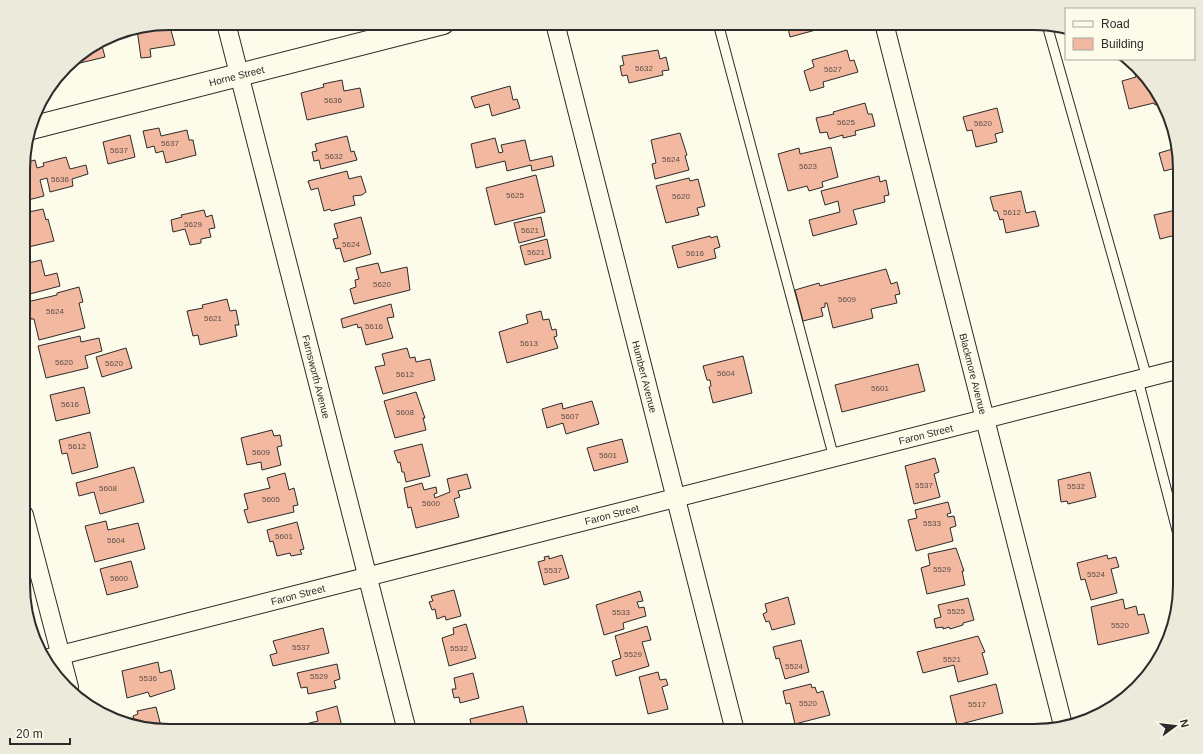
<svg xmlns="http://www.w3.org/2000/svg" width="1203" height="754" viewBox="0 0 1203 754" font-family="Helvetica,sans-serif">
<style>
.building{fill:#f2b8a0;stroke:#2b2b2b}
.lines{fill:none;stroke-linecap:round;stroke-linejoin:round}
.service-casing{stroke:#2b2b2b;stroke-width:11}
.minor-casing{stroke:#2b2b2b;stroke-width:20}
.tertiary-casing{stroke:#2b2b2b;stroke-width:24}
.service{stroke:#fdfbea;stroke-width:9}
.minor{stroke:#fdfbea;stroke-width:18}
.tertiary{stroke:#fdfbea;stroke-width:22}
.labels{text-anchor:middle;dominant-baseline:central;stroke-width:3;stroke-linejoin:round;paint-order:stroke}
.number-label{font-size:8px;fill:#5d4e48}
.street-label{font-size:10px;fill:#2b2b2b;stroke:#fdfbea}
.rim{fill:none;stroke:#2b2b2b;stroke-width:2}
</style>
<rect width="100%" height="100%" fill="#fdfbea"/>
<g class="building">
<path d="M169,23l6,22 -25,4 1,8 -10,1 -4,-29z"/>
<path d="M781,23h52l1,2 -44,12 -2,-9 -5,1z"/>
<path d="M101,42l4,15 -25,6 -2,-7z"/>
<path d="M658,50l2,9 6,-2 3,13 -7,1 1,4 -34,8 -2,-8 -5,1 -2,-10 4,-1 -2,-9z"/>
<path d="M847,50l3,11 4,-1 4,12 -35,10 1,5 -14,4 -6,-20 10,-4 -2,-7z"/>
<path d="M1134,68l26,28 3,7 -8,2 -1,-2 -25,6 -7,-28 14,-4z"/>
<path d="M342,80l2,11 16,-3 4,19 -57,13 -6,-27 23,-6 -1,-3z"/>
<path d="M510,86l3,14 4,-1 3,9 -28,8 -3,-12 -14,4 -4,-11z"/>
<path d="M865,103l3,11h4l3,12 -20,5 1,4 -13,3v-3l-14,4 -2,-7 -7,1 -4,-15 18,-4 -1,-2z"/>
<path d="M997,108l6,24 -8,2 2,8 -21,5 -4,-17 -5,1 -4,-14z"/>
<path d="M159,128l2,8 26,-6 2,10h4l3,15 -30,8 -3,-12 -7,2 -2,-7 -7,2 -4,-17z"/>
<path d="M680,133l7,22 -2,1 4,14 -34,9 -3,-15 4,-1 -5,-23z"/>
<path d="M130,135l5,22 -27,7 -5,-22z"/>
<path d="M347,136l4,16 3,-1 3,9 -36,9 -2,-9 -5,1 -2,-9 5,-1 -2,-7z"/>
<path d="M495,138l4,15 4,-1 -2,-7 24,-5 5,21 22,-5 2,10 -22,5 -1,-6 -24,6 -2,-10 -29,7 -5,-24z"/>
<path d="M831,147l7,30 -16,5 1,5 -14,4 -2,-5 -19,5 -10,-37 21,-6 1,6z"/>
<path d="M1176,148l4,19 -16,4 -5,-18z"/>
<path d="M66,157l4,12 16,-4 2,9 -16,5 1,7 -23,6 -3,-14 -7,2 4,16 -20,5v-38l11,-3 2,8 7,-2 -1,-3z"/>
<path d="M347,171l2,8 12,-3 5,16 -4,3 -9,1 2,9 -24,6 -1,-2 -6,2 -6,-23 -7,2 -3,-9z"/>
<path d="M536,175l9,37 -50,13 -9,-37z"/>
<path d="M879,176l1,6 6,-2 3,15 -5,1 1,6 -32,8 4,14 -44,12 -4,-16 31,-8 -2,-11 -13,4 -4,-14z"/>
<path d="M689,178l1,3 8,-2 7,27 -8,2 2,7 -33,8 -10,-37z"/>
<path d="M1021,191l5,22 9,-2 4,15 -33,7 -3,-14 -3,1 -3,-9h-3l-4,-14z"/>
<path d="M43,209l3,11 2,-1 6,22 -30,7v-35z"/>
<path d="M1180,209v25l-20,5 -6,-24z"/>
<path d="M204,210l2,7 6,-2 3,13 -6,1 2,8 -10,2v4l-11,2 -5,-16 -12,3 -2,-12 11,-3 -1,-2z"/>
<path d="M361,217l10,37 -27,8 -4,-14 -4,1 -3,-10 5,-1 -4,-14z"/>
<path d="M541,217l4,19 -26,7 -5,-20z"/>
<path d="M710,236l1,2 6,-2 3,11 -6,2 2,9 -38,10 -6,-22z"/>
<path d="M547,239l4,19 -26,7 -5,-19z"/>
<path d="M41,260l4,16 12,-3 3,13 -34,9 -2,-31z"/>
<path d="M378,263l3,10 26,-6 3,23 -56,14 -4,-15 6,-2 -1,-7 4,-1 -3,-11z"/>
<path d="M886,269l5,15 6,-2 3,12 -5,1 2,8 -26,6 2,9 -40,10 -6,-25h-2v4l-4,1 2,8 -20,5 -8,-31 24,-7 1,3z"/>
<path d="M79,287l4,15 -4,1 6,25 -46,12 -5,-21h-3l-4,-17 30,-7v-2z"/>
<path d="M227,299l3,12 6,-1 3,15h-4l2,11 -37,9 -2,-10 -5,1 -6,-25 16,-3 -1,-3z"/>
<path d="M391,304l3,13 -7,1 6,20 -27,7 -5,-18 -3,1 -1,-4 -14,4 -2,-9z"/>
<path d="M541,311l2,9 6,-1 3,11 4,-1 1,7 -3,1 4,11 -51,15 -8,-31 29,-9 -2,-8z"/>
<path d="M80,336l1,6 18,-4 3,13 -17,5 3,12 -42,10 -8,-32z"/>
<path d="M126,348l6,20 -30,9 -6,-20z"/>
<path d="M407,348l3,10 5,-1 1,5 14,-3 5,21 -52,14 -8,-27 10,-2 -3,-11z"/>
<path d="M743,356l9,37 -39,10 -4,-16 2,-1 -1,-6h-3l-4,-14z"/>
<path d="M918,364l7,27 -83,21 -7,-27z"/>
<path d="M84,387l6,26 -34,8 -6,-26z"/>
<path d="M416,392l9,26h-2l3,12 -31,8 -11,-37z"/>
<path d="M592,401l7,23 -33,10 -3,-11 -16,5 -5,-19 20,-6 1,6z"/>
<path d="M272,430l2,6 6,-1 2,11 -5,1 4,18 -19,5 -1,-8 -14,3 -6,-27z"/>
<path d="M90,432l8,35 -26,7 -5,-21 -5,1 -3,-14z"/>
<path d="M622,439l6,23 -34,9 -7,-23z"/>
<path d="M422,444l8,32 -24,6 -2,-10h-2l-2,-10 -2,1 -4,-12z"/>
<path d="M935,458l4,14 -5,2 6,23 -26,7 -9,-38z"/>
<path d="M134,467l10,35 -44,12 -6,-22 -15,4 -3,-13z"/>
<path d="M1090,472l6,25 -28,7 -1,-3 -6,1 -3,-22z"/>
<path d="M285,473l4,17 5,-2 4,17 -5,1 1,6 -46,11 -4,-13 4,-1 -4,-15 26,-6 -3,-10z"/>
<path d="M467,474l4,14 -13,3 2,6 -6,2 5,18 -43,11 -5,-21 -3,1 -4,-20 18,-5 2,7 12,-3 1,6 -3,1 1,4 15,-6 -3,-13z"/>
<path d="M948,502l3,11 -4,1 1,3 6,-1 2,10 -6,2 3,13 -37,10 -8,-31 9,-2 -2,-8z"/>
<path d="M106,521l2,9 30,-7 7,26 -50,13 -10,-36z"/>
<path d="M297,522l7,27 -4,1 2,4 -11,2 -1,-3 -13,3 -4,-15 -3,1 -3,-12z"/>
<path d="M956,548l8,23h-2l3,14 -38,9 -6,-26 9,-3 -2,-11z"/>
<path d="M562,555l7,23 -25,7 -6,-23 7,-2 -1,-3 5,-1v3z"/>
<path d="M1107,555l1,4 8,-2 3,10 -8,2 6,24 -26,7 -6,-21 -4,1 -4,-17z"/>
<path d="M131,561l7,26 -31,8 -7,-26z"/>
<path d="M454,590l7,26 -15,4 -1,-4 -8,3 -2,-10 -3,1 -3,-8 4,-1 -2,-5z"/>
<path d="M640,591l3,10 -6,1 2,6 5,-1 2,9 -23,7 1,6 -20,6 -8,-30z"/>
<path d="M788,597l7,27 -23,6 -3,-9 -3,1 -3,-8 4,-2 -2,-8z"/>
<path d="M968,598l6,22 -11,3v2l-13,4 -1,-2 -6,2v-2l-7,1 -2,-9 7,-2 -3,-12z"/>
<path d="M1123,599l2,10 11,-3 2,9 6,-1 5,19 -51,12 -7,-38z"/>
<path d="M466,624l10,34 -27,8 -7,-28 12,-4 -1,-6z"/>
<path d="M647,626l4,14 -9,2 7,24 -33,10 -4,-15 9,-3 -6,-22z"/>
<path d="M323,628l6,25 -56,13 -3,-11 7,-2 -4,-12z"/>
<path d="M978,636l7,16 -3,1 6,21 -30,8 -4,-17 -31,8 -6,-21z"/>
<path d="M801,640l8,32 -24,7 -6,-21 -3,1 -3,-12z"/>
<path d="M158,662l2,11 11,-3 4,19 -25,8 -2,-5 -21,6 -5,-27z"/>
<path d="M337,664l3,15 -6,2 2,7 -28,6 -1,-7 -6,1 -4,-15z"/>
<path d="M658,672l2,8 6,-1 2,6 -6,2 6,22 -20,5 -9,-37z"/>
<path d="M473,673l6,25 -19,5 -1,-6 -5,1 -2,-9h4l-2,-11z"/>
<path d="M811,684l1,4 3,-1 2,6 6,-2 7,24 -35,9 -5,-21 -4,1 -3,-13z"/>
<path d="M996,684l7,29 -46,12 -7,-29z"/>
<path d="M337,706l6,25h-44l-2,-5 21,-5 -2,-9z"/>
<path d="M523,706l6,25h-60l3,-1 -2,-11z"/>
<path d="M156,707l6,23 -26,-3 -3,-11 5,-2 -1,-3z"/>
</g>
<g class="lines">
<defs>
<g id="service">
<path d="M718,23l116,435"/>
<path d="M1047,25l100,353"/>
<path d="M1138,380l42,162"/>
</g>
<g id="minor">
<path id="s1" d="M226,23l181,708"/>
<path id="s2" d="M555,23l180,708"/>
<path id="s3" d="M884,23l179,702"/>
<path d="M24,515l45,172"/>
<path id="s4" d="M45,659l1135,-290"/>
</g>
<g id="tertiary">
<path id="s5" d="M31,128l412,-105"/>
</g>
</defs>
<use href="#service" class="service-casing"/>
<use href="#minor" class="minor-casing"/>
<use href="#tertiary" class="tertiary-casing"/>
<use href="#service" class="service"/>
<use href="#minor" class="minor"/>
<use href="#tertiary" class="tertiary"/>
</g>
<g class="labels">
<g class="number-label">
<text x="644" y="68">5632</text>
<text x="833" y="69">5627</text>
<text x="333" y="100">5636</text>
<text x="846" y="122">5625</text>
<text x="983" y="123">5620</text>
<text x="170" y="143">5637</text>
<text x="119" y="150">5637</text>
<text x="334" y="156">5632</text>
<text x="671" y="159">5624</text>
<text x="808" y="166">5623</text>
<text x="60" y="179">5636</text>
<text x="515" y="195">5625</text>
<text x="681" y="196">5620</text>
<text x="1012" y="212">5612</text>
<text x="193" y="224">5629</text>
<text x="530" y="230">5621</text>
<text x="351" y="244">5624</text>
<text x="536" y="252">5621</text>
<text x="695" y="253">5616</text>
<text x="382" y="284">5620</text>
<text x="847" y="299">5609</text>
<text x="55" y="311">5624</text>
<text x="213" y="318">5621</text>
<text x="374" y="326">5616</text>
<text x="529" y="343">5613</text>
<text x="64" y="362">5620</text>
<text x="114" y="363">5620</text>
<text x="726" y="373">5604</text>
<text x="405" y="374">5612</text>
<text x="880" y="388">5601</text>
<text x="70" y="404">5616</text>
<text x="405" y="412">5608</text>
<text x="570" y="416">5607</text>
<text x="77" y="446">5612</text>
<text x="261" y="452">5609</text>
<text x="608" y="455">5601</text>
<text x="924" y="485">5537</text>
<text x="1076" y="486">5532</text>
<text x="108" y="488">5608</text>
<text x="271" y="499">5605</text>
<text x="431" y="503">5600</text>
<text x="932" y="523">5533</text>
<text x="284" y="536">5601</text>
<text x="116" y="540">5604</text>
<text x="942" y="569">5529</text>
<text x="553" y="570">5537</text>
<text x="1096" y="574">5524</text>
<text x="119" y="578">5600</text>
<text x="956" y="611">5525</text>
<text x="621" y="612">5533</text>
<text x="1120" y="625">5520</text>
<text x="301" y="647">5537</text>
<text x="459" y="648">5532</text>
<text x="633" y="654">5529</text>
<text x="952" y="659">5521</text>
<text x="794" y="666">5524</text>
<text x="319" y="676">5529</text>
<text x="148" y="678">5536</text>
<text x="808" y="703">5520</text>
<text x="977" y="704">5517</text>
</g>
<g class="street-label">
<text stroke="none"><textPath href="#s5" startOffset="212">Horne Street</textPath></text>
<text stroke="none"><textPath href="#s3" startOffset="362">Blackmore Avenue</textPath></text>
<text stroke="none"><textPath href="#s1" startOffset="365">Farnsworth Avenue</textPath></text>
<text stroke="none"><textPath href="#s2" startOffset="365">Humbert Avenue</textPath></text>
<text stroke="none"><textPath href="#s4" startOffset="909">Faron Street</textPath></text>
<text stroke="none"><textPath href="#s4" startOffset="585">Faron Street</textPath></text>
<text stroke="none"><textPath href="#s4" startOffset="261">Faron Street</textPath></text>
</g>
</g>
<path d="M0 0H1203V754H0ZM169 30H1034A139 139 0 0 1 1173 169V585A139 139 0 0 1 1034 724H169A139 139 0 0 1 30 585V169A139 139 0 0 1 169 30Z" fill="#eceadb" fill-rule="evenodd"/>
<path class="rim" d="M169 30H1034A139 139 0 0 1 1173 169V585A139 139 0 0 1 1034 724H169A139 139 0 0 1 30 585V169A139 139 0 0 1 169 30Z"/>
<rect x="1065" y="8" width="130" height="52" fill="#fdfbea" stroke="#a9a89e"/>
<rect x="1073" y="21" width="20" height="6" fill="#fdfbea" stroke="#a9a89e"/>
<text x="1101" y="28" font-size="12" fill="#2b2b2b">Road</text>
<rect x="1073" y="38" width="20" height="12" fill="#f2b8a0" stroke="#a9a89e"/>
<text x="1101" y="48" font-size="12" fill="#2b2b2b">Building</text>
<g transform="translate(1175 726) rotate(75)" stroke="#fdfbea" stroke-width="3" paint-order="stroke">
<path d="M0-3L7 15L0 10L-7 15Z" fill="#2b2b2b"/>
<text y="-6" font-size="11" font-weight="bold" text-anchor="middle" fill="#2b2b2b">N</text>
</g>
<path d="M10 738v6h60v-6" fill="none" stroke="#2b2b2b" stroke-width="2"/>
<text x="16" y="738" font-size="12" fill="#2b2b2b" stroke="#fdfbea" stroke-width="3" paint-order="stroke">20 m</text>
</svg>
